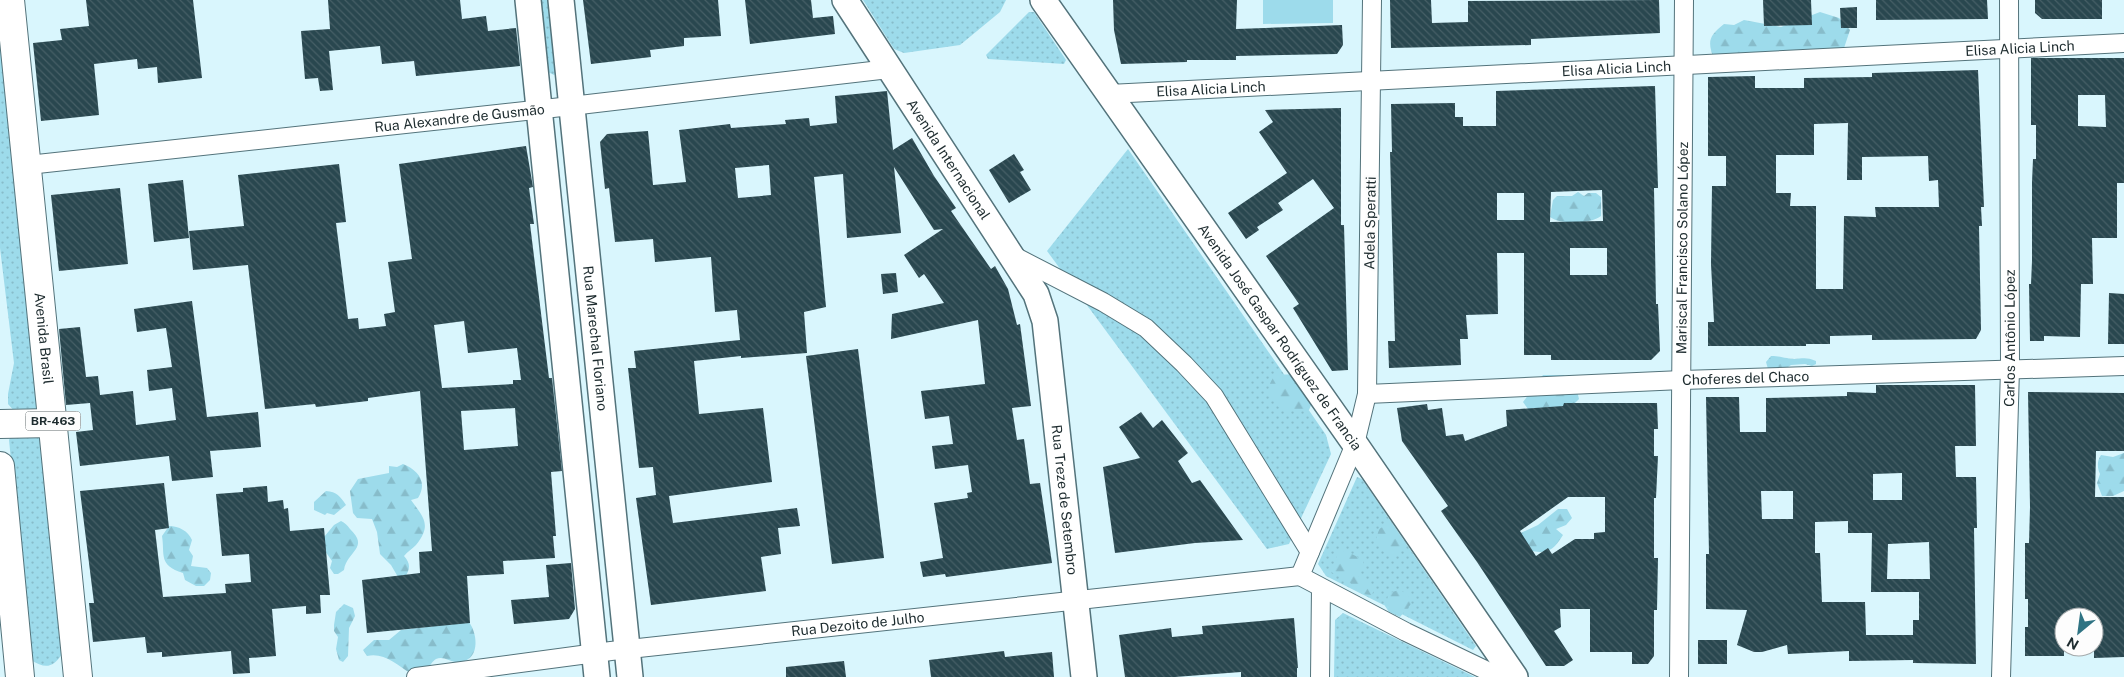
<svg xmlns="http://www.w3.org/2000/svg" width="2124" height="677" viewBox="0 0 2124 677" font-family="'Public Sans',sans-serif">
<style>
.grass{fill:url(#grass-dots)}
.forest{fill:url(#forest-firs)}
.green{fill:#9ddbeb}
.building{fill:url(#building-back-hatch);fill-rule:evenodd}
.lines{fill:none;stroke-linecap:round;stroke-linejoin:round}
.street-casing{stroke:#53737b;stroke-width:20}
.secondary-casing{stroke:#53737b;stroke-width:28}
.primary-casing{stroke:#53737b;stroke-width:30}
.street{stroke:#fff;stroke-width:18}
.secondary{stroke:#fff;stroke-width:25}
.primary{stroke:#fff;stroke-width:28}
.labels{text-anchor:middle;dominant-baseline:central;stroke-width:5;stroke-linejoin:round;paint-order:stroke}
.shield{fill:#fdfdfd;stroke:#616b6d;stroke-width:1}
.shield-label{font-size:12px;font-weight:bold;fill:#1e2c2f}
.street-label{font-size:14px;fill:#1e2c2f;stroke:#fdfdfd}
</style>
<defs>
<pattern id="grass-dots" width="8" height="8" patternUnits="userSpaceOnUse" patternTransform="scale(1.25)"><rect width="8" height="8" fill="#9ddbeb"/><path d="M2 2h.1M6 6h.1" fill="none" stroke="#87bcca" stroke-width="1.8" stroke-linecap="round"/></pattern>
<pattern id="forest-firs" width="22" height="20" patternUnits="userSpaceOnUse" patternTransform="scale(1.25)"><rect width="22" height="20" fill="#9ddbeb"/><path d="M5 1l3.5 6h-7zM16 11l3.5 6h-7z" fill="#87bcca"/></pattern>
<pattern id="building-back-hatch" width="6" height="6" patternUnits="userSpaceOnUse" patternTransform="scale(1.25)"><rect width="6" height="6" fill="#29474f"/><path d="M-1 5l2 2M0 0l6 6M5-1l2 2" fill="none" stroke="#465f66"/></pattern>
</defs>
<rect width="100%" height="100%" fill="#d9f6fd"/>
<g class="grass">
<path d="M0,0l38,412h-23l-7,-8v-10l6,-31 -14,-115z"/>
<path d="M539,0h11l6,73 -2,2 -8,-4z"/>
<path d="M863,0h143l-6,12 -40,33 -56,8 -10,-4z"/>
<path d="M1029,12h5l32,48 -2,4 -76,-5 -2,-4z"/>
<path d="M1128,149l198,286 5,19 -42,90 -22,5 -220,-298z"/>
<path d="M12,434l27,2 2,4 21,214c-9,14 -17,15 -31,6l-22,-220z"/>
<path d="M1357,477l5,2 114,167 -3,4 -147,-74 -8,-12z"/>
<path d="M1343,613l132,64h-141l1,-57z"/>
</g>
<g class="forest">
<path d="M1820,12l19,6 11,12 -6,18 -23,6 -107,5c-7,-18 -5,-23 10,-35l10,1 10,-5 37,7z"/>
<path d="M1578,192l6,4 4,-3h8l5,4v19c-10,8 -40,9 -51,1l3,-17 4,-4h15z"/>
<path d="M1771,356c7,0 10,1 16,2 12,3 16,-3 29,3v3l-4,2 -7,-2 -14,1 -6,4h-17l-2,-7z"/>
<path d="M1297,374l18,22 -6,14h-28c-11,-15 -18,-18 -6,-35z"/>
<path d="M1543,375h21l13,16 2,8 -18,18 -33,-8 -5,-7z"/>
<path d="M2124,453v38l-11,5h-11l-5,-13 3,-9c-3,-7 -3,-13 1,-19l12,2z"/>
<path d="M403,464c15,6 25,18 15,34l-7,2c13,18 21,25 5,45 -4,4 -8,6 -12,11 7,8 6,13 1,21h-7l-7,-12 -11,-11 -3,-22 -5,-13 -15,-1 -4,-5 -3,-22 8,-12 31,-6v-7l8,1z"/>
<path d="M326,491c11,1 14,5 20,14l-12,10 -7,-2 -2,2 -11,-5v-8z"/>
<path d="M1558,509h9l5,9 -6,7 -10,4 7,6c-11,18 -16,18 -36,16l-13,-15 24,-11z"/>
<path d="M341,521c4,2 6,4 9,8 20,19 -3,22 -6,41l-6,4h-4l-4,-6 2,-7 -7,-10 -1,-14 10,-12z"/>
<path d="M1388,524l18,19 -7,12h-13l-10,-15 3,-11z"/>
<path d="M169,526c10,0 19,5 23,14l-3,10 4,6 -2,10 16,2 4,5 -1,7 -6,6h-8l-11,-6 -2,-7c-25,-8 -18,-18 -21,-37z"/>
<path d="M1339,550l11,3 13,7 1,7 -6,9 16,13 -2,6 -10,-1 -15,-14 -16,-8z"/>
<path d="M1399,590l9,4 3,10 -11,13 -11,-5 -4,-6 4,-13z"/>
<path d="M344,604l9,4 2,8 -6,12 -1,28 -5,6 -4,-2 -3,-11 2,-12 -4,-6v-6l2,-13z"/>
<path d="M469,622c10,14 11,42 -14,40 -6,-1 -12,-6 -19,-3 -4,2 -6,8 -11,11 -3,2 -10,2 -15,3 -13,-8 -26,-21 -43,-17l-4,-6 11,-10h15l12,-10z"/>
</g>
<path class="green" d="M1263,0h70v23l-70,1z"/>
<g class="building">
<path d="M86,0h107l9,78 -44,5 -1,-16 -19,2 -1,-10 -43,5 5,51 -58,6 -8,-78 29,-3 -2,-11 29,-3z"/>
<path d="M328,0h132l2,19 24,-3 2,15 28,-3 4,38 -104,10 -2,-15 -32,3 -2,-18 -51,5 4,39 -13,1 -2,-13 -13,1 -4,-48 29,-2z"/>
<path d="M583,0h135l3,36 -37,2v8l-34,4 1,7 -60,7z"/>
<path d="M745,0h66l2,18 20,-2 2,18 -85,10z"/>
<path d="M1113,0h124l-1,29 106,-4 1,20 -6,9 -101,2v4h-49v2l-66,2 -7,-34z"/>
<path d="M1390,0h41l1,23 36,-1v-21l191,-1 1,33 -129,6v6l-140,3z"/>
<path d="M1763,0h48l1,25 -48,1z"/>
<path d="M1876,0h111l1,19 -112,1z"/>
<path d="M2035,0h67v19h-60l-7,-6z"/>
<path d="M1857,7v21h-16l-1,-20z"/>
<path d="M2031,58h93v125h-7v55h-25l1,46h-12l-1,53 -36,-1v5h-14l-1,-57h2l1,-23v-79l1,-23h3v-34h-5zM2078,95h27l1,32 -28,-1z"/>
<path d="M1978,70l6,137h-3l1,19h-3l2,104 -5,9 -104,1v-5l-42,1v8h-24v2h-98v-24h6l-3,-58 1,-78h14v-30h-18v-79l47,-1v12h49v-10l68,-1v-4zM1848,123l-1,57h15v-23l66,-1 1,25 9,-1 1,27h-64l1,10 -32,-1 -1,73h-27v-83h-26l1,-13h-15v-38h38v-31z"/>
<path d="M1655,86l3,102h-4l2,116h2l2,47 -9,9h-100v-5h-27v-102h-27l1,61 -32,1 2,24h-8l1,26 -72,3 -1,-27h7l-5,-189h2l-1,-48 64,-1v14h8v9h33v-35zM1602,190l1,31 -53,1 1,-30zM1497,193h27v27h-27zM1570,248h37v27h-37z"/>
<path d="M887,91l6,59 19,-12 22,38 22,32 -5,3 40,58 4,-3 13,23 9,36 3,-1 11,82 -19,2 5,32 7,-1 6,45 10,-1 12,80 -106,14 -1,-3 -22,3 -3,-15 23,-4 -9,-55 34,-5 -1,-5 5,-1 -4,-27 -33,4 -3,-23 21,-2 -4,-28 -24,3 -4,-28 64,-7 -7,-64 -87,19 1,-25 52,-11 -20,-29 -5,4 -15,-23 39,-26 -9,1 -40,-63 7,66 -54,5 -4,-64 -29,3 12,130 -22,5 3,41 -66,5v-2l-47,5 5,53 64,-6 9,74 -103,14 4,27 124,-15 3,18 -22,2 3,26 -20,3 5,34 -115,14 -15,-107 20,-3 -3,-28 -14,1 -11,-100h8l-2,-17 106,-11 -3,-30 -22,2 -4,-55 -56,5 -2,-23 -38,3 -6,-54 -4,1 -5,-47 7,-8 41,-3 5,54 33,-3 -7,-52 51,-6 1,4 55,-4 -1,-4 24,-2 1,8 27,-3 -2,-27zM769,165l2,30 -33,3 -3,-30z"/>
<path d="M1341,108v117h3l4,145 -16,1 -39,-63 6,-4 -33,-48 68,-48 -21,-29 -35,24 5,7 -26,17 2,3 -13,9 -18,-26 59,-40 -28,-41 14,-10 -8,-12z"/>
<path d="M526,146l7,41 -4,1 5,36h-4l19,154h3l10,93 -11,1 5,64h-3l2,22 -52,3 1,13 -37,2 3,47 -103,10 -5,-53 58,-7 -1,-21 13,-1 -12,-160 -52,7v3l-52,6 -1,-3 -50,5 -17,-144 -55,5 -4,-39 55,-5 -6,-51 101,-11 7,58 -10,1 12,96 10,-1 1,11 27,-3 -2,-12 11,-2 -7,-50 24,-3 -13,-95zM464,321l4,32 49,-5 4,32h-8v4l-71,4 -8,-63zM515,408l3,38 -54,4 -3,-39z"/>
<path d="M1014,154l10,16 -4,2 11,18 -22,13 -20,-33z"/>
<path d="M183,180l6,58 -35,4 -6,-58z"/>
<path d="M120,188l8,76 -69,7 -8,-76z"/>
<path d="M896,273l2,19 -15,2 -2,-20z"/>
<path d="M2109,293l15,1v50h-16z"/>
<path d="M192,301l15,116 51,-5 3,35 -51,4 3,26 -41,4 -3,-25 -89,10 -4,-34 17,-2 -3,-27 -24,2 -7,-76 21,-2 6,50 12,-1 2,19 33,-4 3,34 40,-5 -4,-32 -23,3 -2,-21 25,-3 -6,-39 -29,4 -3,-23z"/>
<path d="M858,349l26,209 -52,6 -26,-208z"/>
<path d="M1876,385h99l1,61h-21l1,31h20l1,51h-3l2,136 -63,-1v-3l-64,1v-10l-61,3 -1,-9 -25,7h-8l-17,-7 10,-35 -41,-1v-55h3l-3,-157h33l1,35h26v-34l81,-2v-4l29,1zM1902,473v27h-29v-26zM1761,491h32v28h-31zM1848,521v12h24l-1,59h48v28h-6v15h-47l-1,-33h-43l-2,-49h-5v-31zM1929,542l1,37h-43l1,-35z"/>
<path d="M2028,392l96,1v58h-28l-1,46h29v160l-30,1v-41h-30v39h-39v-29h3v-28h-3v-56h4l1,-36z"/>
<path d="M1564,403h93l1,26h-4v27h4l-2,42h-2v60h4l-1,52h-3v46l-6,8h-16v-12h-42v-43h-30l1,18 -7,4 19,29 -9,6h-18l-69,-104 -36,-51 7,-5 -46,-65 -5,-33 30,-4 1,6 14,-2 4,28 17,-2 2,7 42,-15 -1,-16 57,-4zM1568,497h37v35l-11,1v6h-19l-23,15 -4,-6 -12,8 -16,-25z"/>
<path d="M1141,412l12,16 9,-8 26,33 -10,8 14,22 8,-3 43,60 -48,3 -80,10 -12,-86 37,-9 -21,-31z"/>
<path d="M164,483l5,45 -14,2 8,67 63,-4 -1,-9 26,-2 -2,-28 -27,2 -6,-62 27,-2v-4l24,-2 1,16 15,-2 1,9 4,-1 2,23 34,-3 6,67h-10l1,18 -15,1v-8l-34,3 4,47 -27,2 1,15 -17,1 -2,-23 -69,6v-5l-15,1 -2,-16 -52,5 -4,-39h5l-14,-112z"/>
<path d="M571,563l4,46 -6,10 -55,5 -3,-24 38,-3 -3,-32z"/>
<path d="M1294,618l4,50h-1v9h-56v-5l-66,5h-50l-6,-42 52,-7 1,9 31,-3 -1,-8z"/>
<rect x="1698" y="640" width="29" height="24"/>
<path d="M1004,651l1,6 47,-5 2,25h-123l-2,-17z"/>
<path d="M844,661l2,16h-60v-10z"/>
</g>
<g class="lines">
<defs>
<g id="street">
<path d="M1372,0l-5,394 -12,50 -55,132 106,56 94,45"/>
<path id="s1" d="M1109,94l1015,-51"/>
<path id="s2" d="M28,165l543,-59 318,-37"/>
<path d="M1012,255l91,47 43,26 38,36 30,32 96,156"/>
<path id="s3" d="M1367,394l315,-14 442,-14"/>
<path id="s4" d="M416,677l195,-26 689,-75"/>
<path d="M1320,677l1,-89"/>
<path id="s5" d="M1679,677l5,-677"/>
<path id="s6" d="M2001,677l9,-308 -1,-369"/>
</g>
<g id="secondary">
<path d="M528,0l69,677"/>
<path id="s7" d="M561,0l69,677"/>
<path id="s8" d="M845,0l191,294 9,27 39,356"/>
<path id="s9" d="M1043,0l312,444 160,233"/>
</g>
<g id="primary">
<path id="s10" d="M10,0l68,677"/>
<path d="M0,424l53,-1"/>
<path d="M0,466l20,211"/>
</g>
</defs>
<use href="#street" class="street-casing"/>
<use href="#secondary" class="secondary-casing"/>
<use href="#primary" class="primary-casing"/>
<use href="#street" class="street"/>
<use href="#secondary" class="secondary"/>
<use href="#primary" class="primary"/>
</g>
<g class="labels">
<rect class="shield" x="25.5" y="411.5" width="55" height="19" rx="4"/>
<g class="shield-label">
<text x="53" y="421">BR-463</text>
</g>
<g class="street-label">
<text stroke="none"><textPath href="#s1" startOffset="912">Elisa Alicia Linch</textPath></text>
<text stroke="none"><textPath href="#s1" startOffset="508">Elisa Alicia Linch</textPath></text>
<text stroke="none"><textPath href="#s1" startOffset="102">Elisa Alicia Linch</textPath></text>
<text stroke="none"><textPath href="#s2" startOffset="434">Rua Alexandre de Gusmão</textPath></text>
<text stroke="none"><textPath href="#s8" startOffset="190">Avenida Internacional</textPath></text>
<text transform="translate(1370 223) rotate(-89)">Adela Speratti</text>
<text stroke="none"><textPath href="#s5" startOffset="429">Mariscal Francisco Solano López</textPath></text>
<text stroke="none"><textPath href="#s10" startOffset="340">Avenida Brasil</textPath></text>
<text stroke="none"><textPath href="#s9" startOffset="412">Avenida José Gaspar Rodríguez de Francia</textPath></text>
<text stroke="none"><textPath href="#s7" startOffset="340">Rua Marechal Floriano</textPath></text>
<text stroke="none"><textPath href="#s6" startOffset="339">Carlos Antônio López</textPath></text>
<text stroke="none"><textPath href="#s3" startOffset="379">Choferes del Chaco</textPath></text>
<text stroke="none"><textPath href="#s8" startOffset="559">Rua Treze de Setembro</textPath></text>
<text stroke="none"><textPath href="#s4" startOffset="445">Rua Dezoito de Julho</textPath></text>
</g>
</g>
<g transform="translate(2079 632) rotate(209)"><circle r="24" fill="#fdfdfd" stroke="#a4a9ab"/>
<path d="M0-4L9 19L0 12L-9 19Z" fill="#2f7383"/>
<text y="-8" font-size="14" font-weight="bold" text-anchor="middle" fill="#1e2c2f">N</text>
</g>
</svg>
